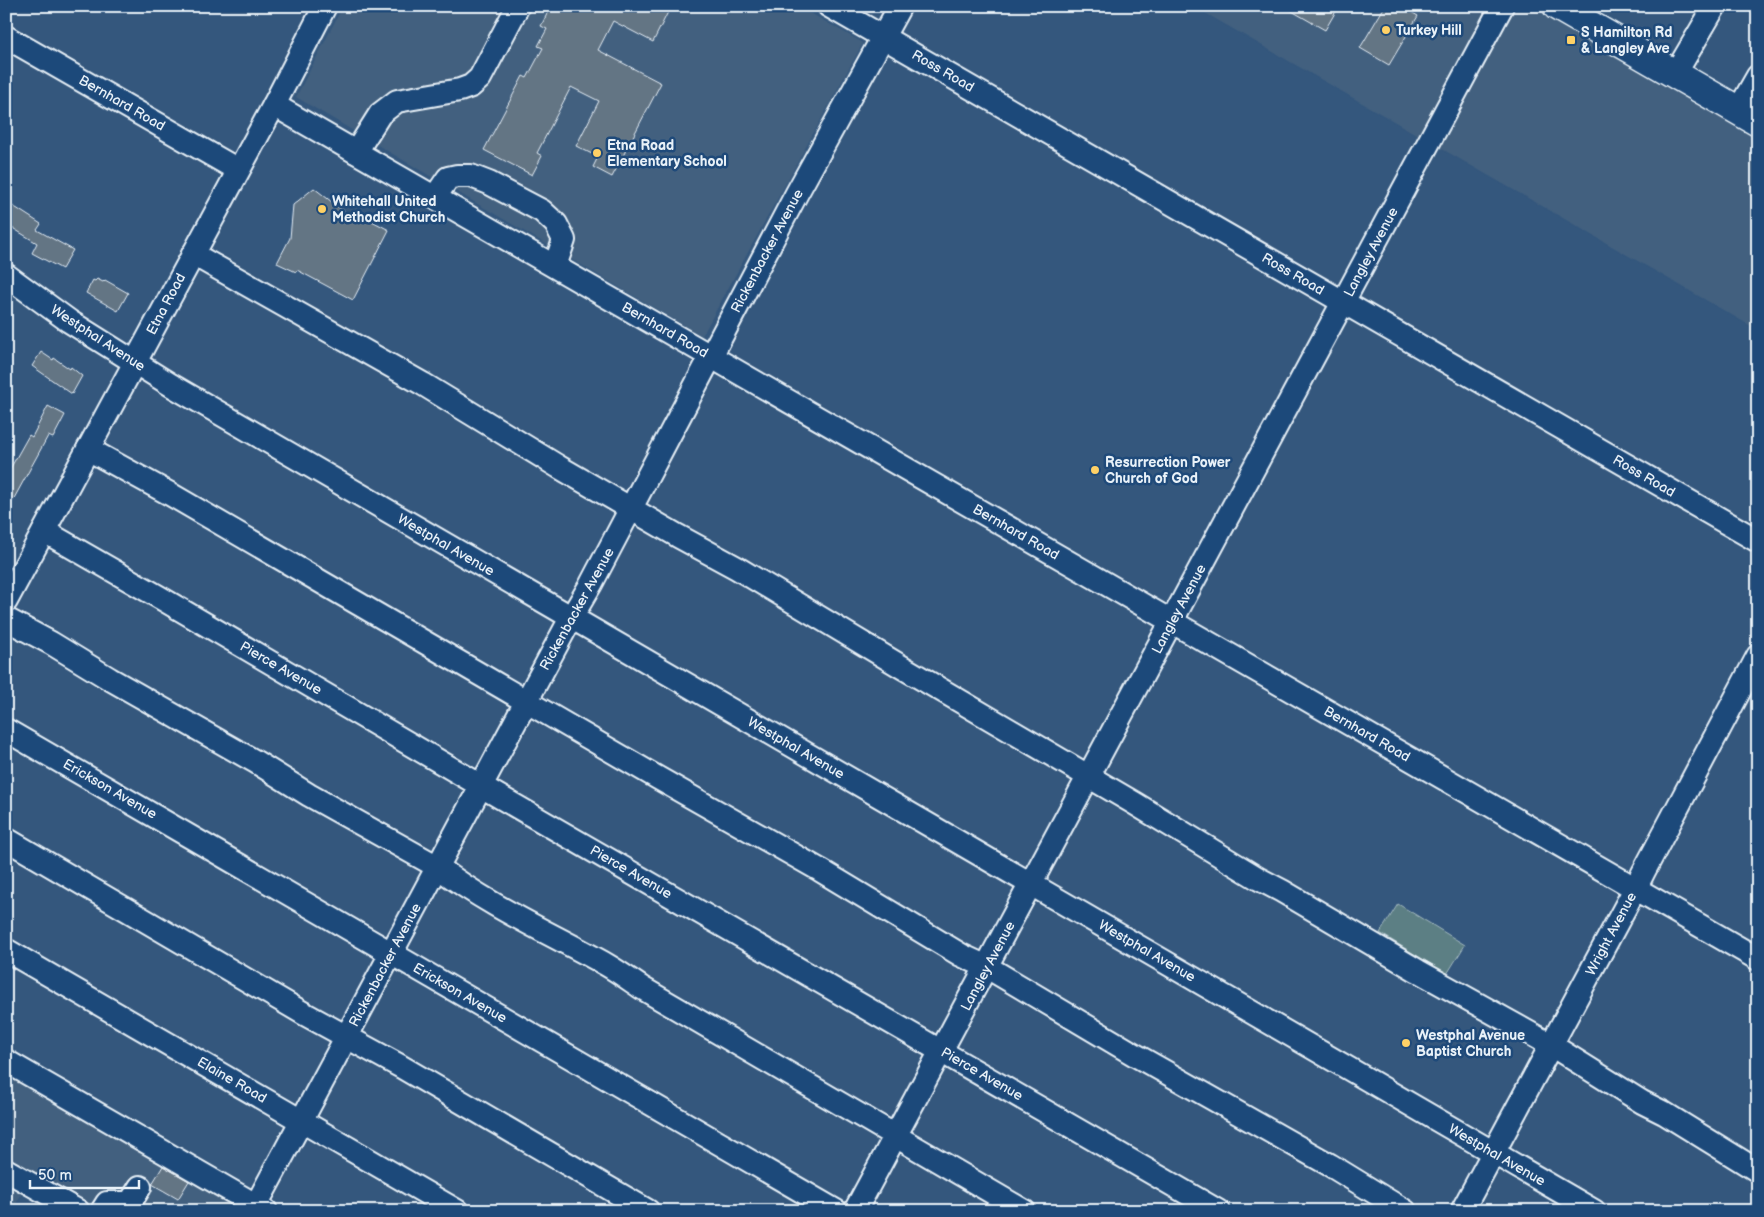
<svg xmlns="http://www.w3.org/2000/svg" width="1764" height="1217" viewBox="0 0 1764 1217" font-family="'Balsamiq Sans',sans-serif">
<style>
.built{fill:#42607f}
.green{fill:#5c7f84;stroke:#a2b8be}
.building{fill:#647484;stroke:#e8f1f8}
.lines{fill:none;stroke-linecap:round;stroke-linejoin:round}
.minor-casing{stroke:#e8f1f8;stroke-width:26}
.major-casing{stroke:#e8f1f8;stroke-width:31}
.minor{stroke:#1f4a7a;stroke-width:22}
.major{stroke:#1f4a7a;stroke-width:28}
.poi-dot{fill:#ffd166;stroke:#1f4a7a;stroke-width:2}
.labels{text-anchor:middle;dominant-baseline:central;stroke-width:5;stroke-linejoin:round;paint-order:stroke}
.poi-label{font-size:14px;font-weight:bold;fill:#e8f1f8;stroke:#1f4a7a;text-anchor:start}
.street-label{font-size:14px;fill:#e8f1f8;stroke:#1f4a7a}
</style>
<rect width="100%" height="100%" fill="#34577d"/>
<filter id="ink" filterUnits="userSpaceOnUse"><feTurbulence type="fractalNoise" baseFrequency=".02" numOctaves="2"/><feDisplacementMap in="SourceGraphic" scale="10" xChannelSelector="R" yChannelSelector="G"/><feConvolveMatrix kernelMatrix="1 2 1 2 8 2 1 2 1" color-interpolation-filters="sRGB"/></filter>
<g filter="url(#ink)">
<g class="built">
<path d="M343,6h455l65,37 -161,293 -406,-239z"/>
<path d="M1193,6h362l177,102 26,-45v267z"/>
<path d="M6,1060l260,151h-212l-32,-18 -10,18h-6z"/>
</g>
<path class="green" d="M1398,904l67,41 -18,29 -67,-41z"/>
<g class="building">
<path d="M551,6h120l-18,36 -40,-21 -15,29 63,33 -49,94 -19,-10 5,-10 -22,-11 23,-45 -28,-14 -34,66 5,3 -10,19 -48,-25 39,-74 4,2 16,-30 -5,-2 9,-17 -6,-3z"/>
<path d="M1283,6h56l-14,24z"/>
<path d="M1385,6h16l17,10 -29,49 -29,-17z"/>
<path d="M314,188l36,28 3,-5 36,19 -36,70 -56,-30 -1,2 -19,-9 13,-25 3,-33z"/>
<path d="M13,206l28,18 -4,6 36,20 -11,19 -30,-16 5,-10 -31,-19v-6z"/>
<path d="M97,279l6,3 2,-2 23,13 -10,18 -32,-18 7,-13 2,1z"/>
<path d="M41,352l12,8 1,-2 16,11 1,-2 11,9 -10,18 -40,-28z"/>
<path d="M48,406l17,9 -12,23 -5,-2 -42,77v-37l23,-41 3,2z"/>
<path d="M163,1166l26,15 -11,18 -26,-15z"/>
</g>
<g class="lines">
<defs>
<g id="minor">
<path d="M829,6l929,535"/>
<path d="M6,37l232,133"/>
<path d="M1675,74l40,-68"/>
<path d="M274,105l1484,854"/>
<path d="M1738,111l20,-35"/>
<path d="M356,152l24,-38 17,-13 63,-11 11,-4 9,-8 38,-72"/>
<path d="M435,197l13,-19 9,-2h14l18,7 53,28 14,13 8,16 -9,26"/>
<path d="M193,254l230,130 136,83 119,69 59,32 165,99 232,136 125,76 23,12 136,80 133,74 91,57 22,11 94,58"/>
<path d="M6,275l63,46 102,64 1423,826"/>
<path d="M88,449l82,45 488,284 162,92 141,85 26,12 150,89 193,109 75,46"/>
<path d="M44,531l115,66 341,200 718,414"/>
<path d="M6,601l268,-496 51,-99"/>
<path d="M6,619l45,24 59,36 146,83 53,33 129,72c52,40 112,66 169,98 12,7 23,15 35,23l382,223"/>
<path d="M6,730l830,481"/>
<path d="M6,839l297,174 97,53 248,145"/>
<path d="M6,950l451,261"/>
<path d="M6,1061l260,150"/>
<path d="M6,1170l72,41"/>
<path d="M102,1211l5,-8h23l10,-16"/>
<path d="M253,1211l318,-593 20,-34 206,-391 103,-187"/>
<path d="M855,1211l647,-1205"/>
<path d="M1462,1211l173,-322 9,-18 114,-215"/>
</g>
<path id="major" d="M1557,6l201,116"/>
</defs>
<use href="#minor" class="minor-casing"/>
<use href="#major" class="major-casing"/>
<use href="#minor" class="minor"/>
<use href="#major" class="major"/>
</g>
</g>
<g class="poi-dot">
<circle cx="1386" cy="30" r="5"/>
<rect x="1566" y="35" width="10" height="10" rx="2.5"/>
<circle cx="597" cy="153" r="5"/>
<circle cx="322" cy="209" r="5"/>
<circle cx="1095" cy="470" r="5"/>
<circle cx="1406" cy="1043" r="5"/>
</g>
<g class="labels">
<g class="poi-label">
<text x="1396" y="30">Turkey Hill</text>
<text x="1581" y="32">S Hamilton Rd<tspan x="1581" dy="16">&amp; Langley Ave</tspan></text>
<text x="607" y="145">Etna Road<tspan x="607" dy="16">Elementary School</tspan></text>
<text x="332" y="201">Whitehall United<tspan x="332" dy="16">Methodist Church</tspan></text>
<text x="1105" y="462">Resurrection Power<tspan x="1105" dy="16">Church of God</tspan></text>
<text x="1416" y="1035">Westphal Avenue<tspan x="1416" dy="16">Baptist Church</tspan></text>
</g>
<g class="street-label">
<text transform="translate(943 71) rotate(30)">Ross Road</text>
<text transform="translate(122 103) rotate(30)">Bernhard Road</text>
<text transform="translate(767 251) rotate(-62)">Rickenbacker Avenue</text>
<text transform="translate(1371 252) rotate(-62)">Langley Avenue</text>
<text transform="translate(1293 274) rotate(30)">Ross Road</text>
<text transform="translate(166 304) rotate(-62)">Etna Road</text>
<text transform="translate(665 330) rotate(30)">Bernhard Road</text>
<text transform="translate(98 338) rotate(33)">Westphal Avenue</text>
<text transform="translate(1644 476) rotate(30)">Ross Road</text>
<text transform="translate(1016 532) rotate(30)">Bernhard Road</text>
<text transform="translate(446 545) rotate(30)">Westphal Avenue</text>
<text transform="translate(577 609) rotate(-61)">Rickenbacker Avenue</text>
<text transform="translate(1179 609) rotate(-62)">Langley Avenue</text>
<text transform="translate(281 668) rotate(30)">Pierce Avenue</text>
<text transform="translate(1367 734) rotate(30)">Bernhard Road</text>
<text transform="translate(796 748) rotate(30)">Westphal Avenue</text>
<text transform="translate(110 789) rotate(30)">Erickson Avenue</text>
<text transform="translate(631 872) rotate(30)">Pierce Avenue</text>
<text transform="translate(1611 934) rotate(-62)">Wright Avenue</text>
<text transform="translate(1147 951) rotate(30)">Westphal Avenue</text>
<text transform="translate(385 965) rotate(-62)">Rickenbacker Avenue</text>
<text transform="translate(988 966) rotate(-62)">Langley Avenue</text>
<text transform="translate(460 993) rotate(30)">Erickson Avenue</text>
<text transform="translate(982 1074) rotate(30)">Pierce Avenue</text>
<text transform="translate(232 1080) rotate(30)">Elaine Road</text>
<text transform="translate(1497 1155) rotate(30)">Westphal Avenue</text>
</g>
</g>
<rect width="1764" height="1217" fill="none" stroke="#1f4a7a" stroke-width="25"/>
<rect x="12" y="12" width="1739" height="1192" fill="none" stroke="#e8f1f8" stroke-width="2" filter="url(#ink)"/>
<path d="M30 1180v8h109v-8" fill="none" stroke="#e8f1f8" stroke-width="2.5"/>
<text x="38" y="1180" font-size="15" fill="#e8f1f8" stroke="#1f4a7a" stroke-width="4" paint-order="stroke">50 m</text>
</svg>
